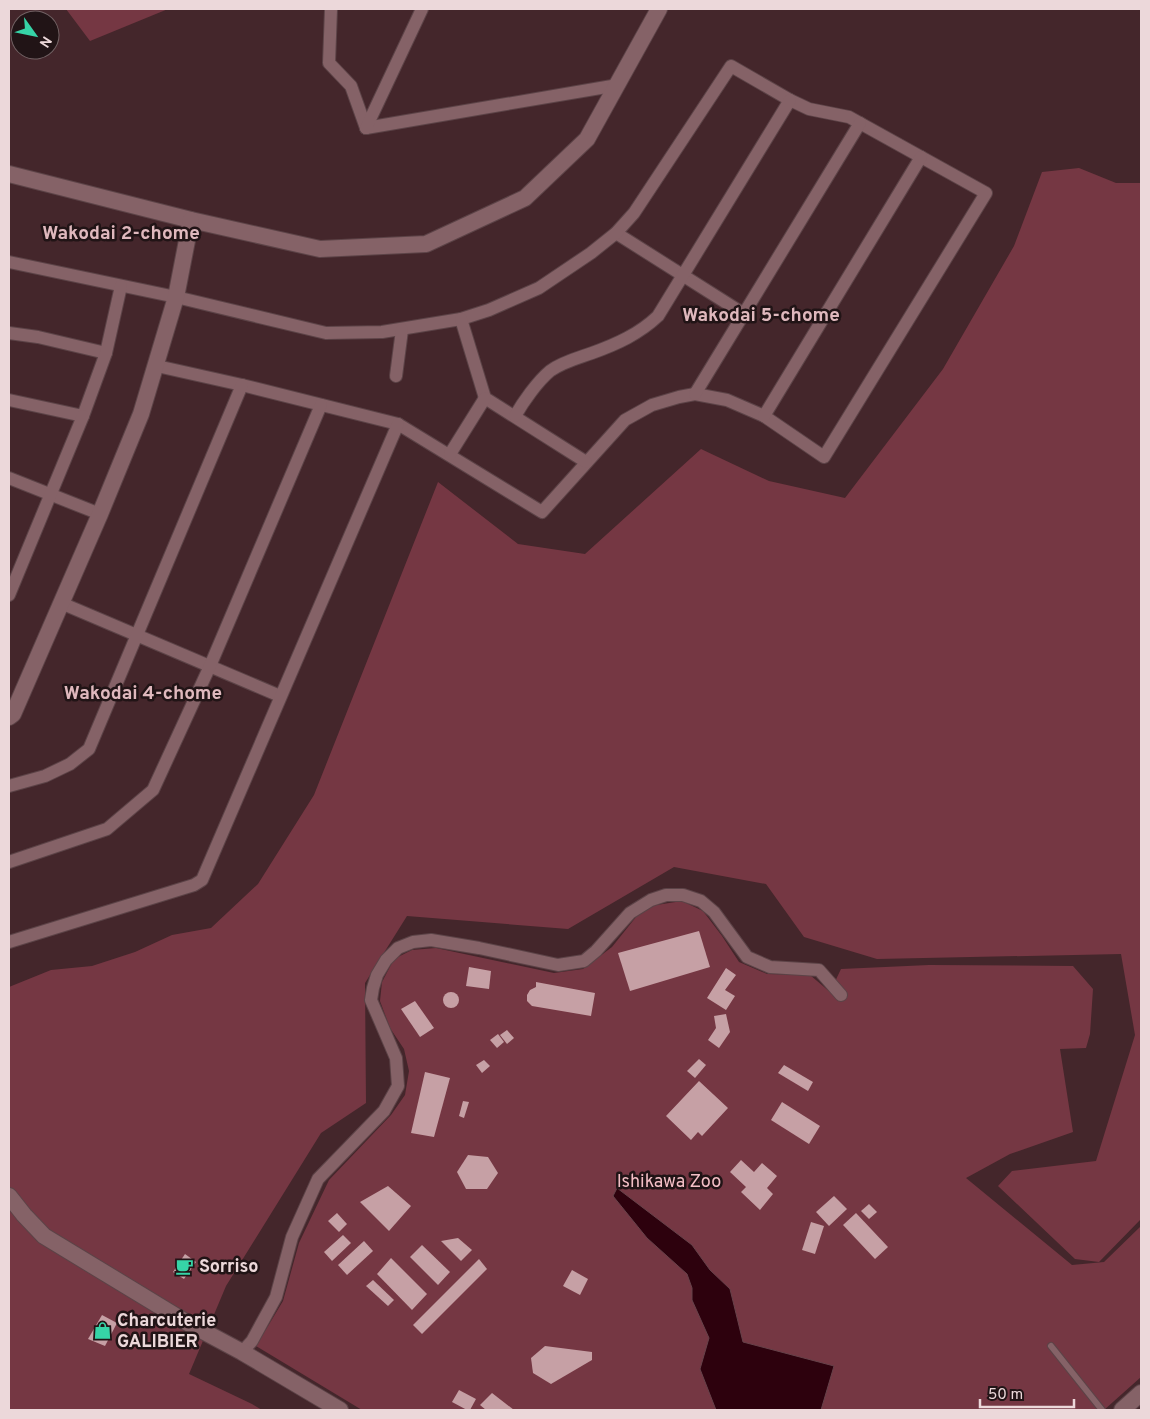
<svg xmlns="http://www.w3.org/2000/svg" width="1150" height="1419" viewBox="0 0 1150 1419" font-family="Overpass,sans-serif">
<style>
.green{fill:#753743}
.water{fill:#2d010d;stroke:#66424a}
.building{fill:#c6a0a5}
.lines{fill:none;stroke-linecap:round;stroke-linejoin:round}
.service-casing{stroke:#5c4347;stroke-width:8}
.minor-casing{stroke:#5c4347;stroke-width:14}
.tertiary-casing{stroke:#5c4347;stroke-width:18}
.service{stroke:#856267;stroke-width:6}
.minor{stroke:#856267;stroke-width:12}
.tertiary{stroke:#856267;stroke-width:16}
.labels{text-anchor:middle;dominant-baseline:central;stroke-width:5;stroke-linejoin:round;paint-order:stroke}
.park-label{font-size:18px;fill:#f4bfc6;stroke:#211416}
.poi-label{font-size:18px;font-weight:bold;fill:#ecd8da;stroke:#211416;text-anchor:start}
.neighbourhood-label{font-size:19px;font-weight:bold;fill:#dfb8bd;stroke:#211416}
</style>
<rect width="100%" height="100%" fill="#44262b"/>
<g class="green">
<path d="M66,9h102l-78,32z"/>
<path d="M1079,168l37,15h25v1036l-42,43 -24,-3 -77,-73 14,-15 84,-10 39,-126 -14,-81 -244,5 -73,-22 -38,-53 -92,-17 -106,62 -161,-13 -42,67 1,120 -45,30 -95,153 -37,88 63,30 10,6h-253v-423l42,-17 41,-4 43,-14 37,-17 39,-7 47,-44 56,-89 124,-313 80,62 67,10 116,-105 68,32 76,17 98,-129 71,-123 28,-74z"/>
<path d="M682,901l21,10 19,25 17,26 28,12 43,1 20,17 11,-23 88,-4 144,1 20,23 -3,45 -4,14 -26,1 13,83 -63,22 -44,24 106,87 32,-3 37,-36v151l-37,33h-742l-106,-64 27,-45 16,-58 30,-63 62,-65 14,-20 4,-24 -5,-22 -14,-21 -10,-27 2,-19 12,-23 18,-9 24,-2 118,25 29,-4 29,-22 24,-30 14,-11z"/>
</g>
<path class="water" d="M617,1188l75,57 18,25 20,19 13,53 91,24 -13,44h-105l-16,-41 9,-31 -17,-38v-12l-5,-14 -40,-36 -34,-42z"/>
<g class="building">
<path d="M699,931l11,36 -80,24 -12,-38z"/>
<path d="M469,967l22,4 -2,18 -23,-3z"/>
<path d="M726,968l10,7 -11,15 10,6 -9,14 -19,-12z"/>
<path d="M536,982l59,11 -4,23 -59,-10 -5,-5v-6l3,-5 6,-3z"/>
<circle cx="451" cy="1000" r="8"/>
<path d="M415,1001l19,27 -14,9 -19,-28z"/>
<path d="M726,1014l4,18 -11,16 -11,-8 8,-12 -2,-12z"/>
<path d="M507,1030l7,8 -7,6 -7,-9z"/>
<path d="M498,1034l6,8 -7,6 -7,-8z"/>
<path d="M699,1059l7,6 -11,13 -8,-7z"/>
<path d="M484,1060l6,6 -8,7 -6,-8z"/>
<path d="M784,1065l29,17 -5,9 -30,-18z"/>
<path d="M425,1072l25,6 -16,59 -23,-4z"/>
<path d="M699,1081l29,27 -26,28 -4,-4 -7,8 -25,-24z"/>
<path d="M463,1101l6,1 -5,16 -5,-2z"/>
<path d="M782,1102l38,24 -11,18 -38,-24z"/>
<path d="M468,1155l20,2 10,16 -11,16h-21l-9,-17z"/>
<path d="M741,1160l13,12 8,-9 15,13 -10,12 6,6 -13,16 -19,-18 5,-5 -16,-15z"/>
<path d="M388,1186l23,20 -22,25 -29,-29z"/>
<path d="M834,1196l13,13 -18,17 -13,-14z"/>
<path d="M869,1204l8,8 -8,7 -8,-8z"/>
<path d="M337,1213l10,11 -8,8 -11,-11z"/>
<path d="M856,1213l32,34 -13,12 -32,-34z"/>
<path d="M811,1222l13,4 -9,28 -13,-4z"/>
<path d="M343,1235l8,8 -19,18 -8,-9z"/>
<path d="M458,1238l14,12 -11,11 -20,-20z"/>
<path d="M364,1241l9,10 -26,24 -9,-10z"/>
<path d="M422,1245l28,27 -12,13 -28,-28z"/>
<path d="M185,1254l11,8 -12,17 -11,-7z"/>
<path d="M391,1258l36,36 -15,16 -35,-36z"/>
<path d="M479,1259l8,10 -65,65 -9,-9z"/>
<path d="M572,1270l16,9 -8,16 -17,-9z"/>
<path d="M373,1280l21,20 -6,6 -22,-20z"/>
<path d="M102,1315l15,8 -12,23 -17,-7z"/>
<path d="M545,1346l47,6v8l-41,24 -18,-11 -2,-15z"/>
<path d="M459,1390l17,9 -6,11h-3l-15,-8z"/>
<path d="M492,1393l22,17h-28l-6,-5z"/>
</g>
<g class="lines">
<defs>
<path id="service" d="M1051,1346l51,64"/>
<g id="minor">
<path d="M331,9l-2,54 22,23 15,42"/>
<path d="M366,128l252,-43"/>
<path d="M366,128l56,-119"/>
<path d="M616,233l128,81"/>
<path d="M9,262l167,35 150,36 56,-1 79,-13 28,-9 50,-22 52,-35 25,-20 18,-20 97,-147 59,34 19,9 40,8 137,76 -162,264 -60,-41 -37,-16 -32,-6 -16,3 -27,8 -27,15 -83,92 -144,-88 -156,-39 -85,-19"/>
<path d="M461,319l24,79 101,64"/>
<path d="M9,333l29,4 68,16"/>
<path d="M396,376l6,-46"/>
<path d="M695,394l165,-271"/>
<path d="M9,400l74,16 23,-63 15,-67"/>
<path d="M515,416c8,-14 22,-34 35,-45 12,-9 28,-13 42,-18 25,-9 47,-19 66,-37l132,-216"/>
<path d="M764,416l157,-259"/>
<path d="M450,454l35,-56"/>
<path d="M9,478l91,36"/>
<path d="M9,595l74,-179"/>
<path d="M61,603l219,93"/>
<path d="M9,786l36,-10 25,-12 19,-15 153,-364"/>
<path d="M9,862l98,-33 46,-39 57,-124 111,-261"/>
<path d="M9,942l185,-57 8,-5 196,-456"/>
<path d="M242,1352l10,-11 24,-44 16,-60 26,-58 66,-68 14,-25 -2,-28 -25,-58 2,-12 4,-13 9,-15 12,-12 15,-6 18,-2 48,8 79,17 26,-4 12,-10 34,-38 21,-13 15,-5h17l18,6 13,11 33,45 23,10 49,3 22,25"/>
</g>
<g id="tertiary">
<path d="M9,174l182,46 129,29 106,-5 99,-46 62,-59 72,-130"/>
<path d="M9,717l4,-3 87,-200 41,-100 35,-117 15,-77"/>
<path d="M9,1196l15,19 20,21 140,85 58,31 98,58"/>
<path d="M1122,1410l19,-17"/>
</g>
</defs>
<use href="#service" class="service-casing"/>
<use href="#minor" class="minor-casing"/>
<use href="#tertiary" class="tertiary-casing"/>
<use href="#service" class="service"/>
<use href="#minor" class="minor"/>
<use href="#tertiary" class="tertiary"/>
</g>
<defs>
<symbol id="cafe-bare" viewBox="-9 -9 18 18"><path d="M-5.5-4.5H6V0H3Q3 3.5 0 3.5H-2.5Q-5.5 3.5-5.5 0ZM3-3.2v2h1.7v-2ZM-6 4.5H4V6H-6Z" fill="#36d4a7" stroke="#211416" stroke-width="2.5" paint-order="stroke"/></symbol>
<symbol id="shop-bare" viewBox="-9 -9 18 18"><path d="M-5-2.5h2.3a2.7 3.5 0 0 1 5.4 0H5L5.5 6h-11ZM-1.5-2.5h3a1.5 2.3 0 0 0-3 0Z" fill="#36d4a7" stroke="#211416" stroke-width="2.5" paint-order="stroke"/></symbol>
</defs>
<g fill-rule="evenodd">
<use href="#cafe-bare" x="172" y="1254" width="25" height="25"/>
<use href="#shop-bare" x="90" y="1318" width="25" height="25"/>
</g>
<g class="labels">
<g class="park-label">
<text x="669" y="1182">Ishikawa Zoo</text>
</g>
<g class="poi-label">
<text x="199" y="1267">Sorriso</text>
<text x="117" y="1321">Charcuterie<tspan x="117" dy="21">GALIBIER</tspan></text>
</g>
<g class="neighbourhood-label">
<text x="121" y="234">Wakodai 2-chome</text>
<text x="761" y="316">Wakodai 5-chome</text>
<text x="143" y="694">Wakodai 4-chome</text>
</g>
</g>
<rect width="1150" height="1419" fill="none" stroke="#ecd8da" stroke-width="20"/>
<g transform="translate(35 35) rotate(123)"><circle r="24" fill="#211416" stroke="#726264"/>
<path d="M0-4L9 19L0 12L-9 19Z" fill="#36d4a7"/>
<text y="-8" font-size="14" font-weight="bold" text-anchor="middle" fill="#ecd8da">N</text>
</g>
<path d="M980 1399v8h94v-8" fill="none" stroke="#ecd8da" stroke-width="2.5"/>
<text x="988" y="1399" font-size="15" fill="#ecd8da" stroke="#211416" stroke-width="4" paint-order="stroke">50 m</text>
</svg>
